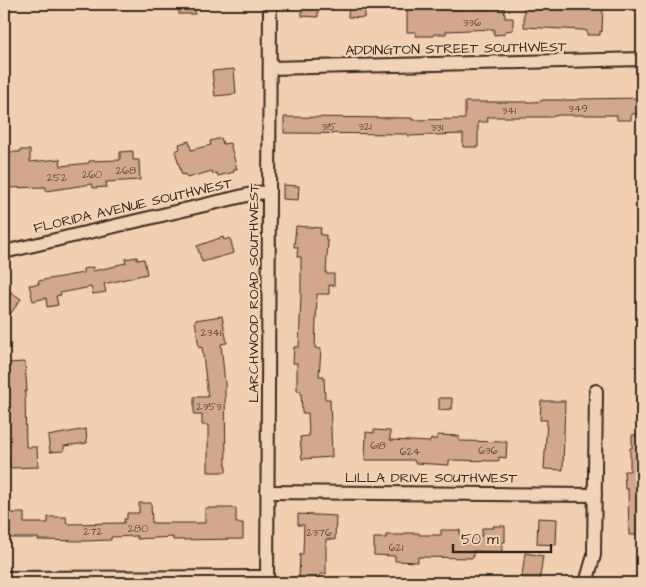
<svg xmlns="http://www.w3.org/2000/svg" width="646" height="587" viewBox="0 0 646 587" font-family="'Architects Daughter',sans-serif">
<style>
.building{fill:#d2a78c;stroke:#3b2a1e}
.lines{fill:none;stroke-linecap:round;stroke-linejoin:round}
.minor-casing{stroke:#3b2a1e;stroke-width:16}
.minor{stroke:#f1d3b7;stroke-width:12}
.labels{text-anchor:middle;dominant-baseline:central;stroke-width:4.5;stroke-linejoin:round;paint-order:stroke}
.number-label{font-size:11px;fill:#61493a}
.street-label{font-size:14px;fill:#3b2a1e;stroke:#f1d3b7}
</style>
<rect width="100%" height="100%" fill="#f3cfb2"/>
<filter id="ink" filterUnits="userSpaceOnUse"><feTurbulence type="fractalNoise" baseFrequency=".02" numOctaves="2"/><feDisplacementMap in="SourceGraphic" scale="10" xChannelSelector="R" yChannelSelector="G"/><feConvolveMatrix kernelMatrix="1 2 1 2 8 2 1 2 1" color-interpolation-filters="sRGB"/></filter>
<g filter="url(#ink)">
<g class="building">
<rect x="179" y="4" width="16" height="10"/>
<path d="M302,4h16v13l-16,-1z"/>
<path d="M349,4l17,2 -2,12 -16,-1z"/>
<path d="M524,4h79l-1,28 -2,-1v4h-13v-4l-4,-1 -59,-3z"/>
<path d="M461,5l18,1v3l25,-1 1,10h8v12l-8,1v3l-11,1v-6l-48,2v3h-12v2h-18v-4h-9v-24l54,2z"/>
<path d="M234,69l2,25 -21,2 -3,-25z"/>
<path d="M642,98v16h-11v6h-14v-5h-58l-9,2h-63l1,5h-10v25h-15v-13l-55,2v-2l-124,-1v-16l128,1v2l53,-1v-17h68l9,-1v-1h36v-1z"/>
<path d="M221,138l2,6 7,-1 7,26h-3v3l-16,4 -1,-3 -4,1 -1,-3 -25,7 -2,-4 -3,1 -7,-24 5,-2 -1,-5 10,-3 2,9 20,-5 -1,-4z"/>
<path d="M20,150h10v12l30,-3 1,7 28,-3v-2l31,-1v-8l13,-1v9h6l1,20 -34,2 1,5 -14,1 -1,-4 -46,7v-4l-42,1v-36h16z"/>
<path d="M283,185l16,1 -1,14 -15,-1z"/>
<path d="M296,226l25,2 -1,7h6v6h2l-2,33h8v12l-5,-1v9h-12l-2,54 6,1 -2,27h5l1,23h5l2,58 -30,2 -2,-22 9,-1 -1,-23h-6l-1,-22h-4v-28h-4l1,-16h5l2,-53v-37h-4l1,-10h-4z"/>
<path d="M223,237l1,3 6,-2 4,15 -32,9 -5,-16z"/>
<path d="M137,257v3l7,-1 3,15 -43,10 2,8 -13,2 -2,-7 -31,6 1,2 -5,1 2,9 -11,2 -1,-9 -13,3 -4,-16 10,-1 -1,-3 45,-8v-4l10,-2v4l23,-5v-1l10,-2 -1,-4z"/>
<path d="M4,287l17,12 -17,24z"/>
<path d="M222,316l5,27 -6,1 4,39 1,89h-18v-47h-6v-10h-8v-18h14l-6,-50 -3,1 -4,-28z"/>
<path d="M25,362l2,29h-2l1,56h11l1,20 -29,1 -5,-92h4l-1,-13z"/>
<path d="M439,398h13v11l-13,1z"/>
<path d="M541,401h24l-2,69 -19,-1 3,-49h-7z"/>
<path d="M86,429l1,14 -23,3v5l-14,1 -2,-16z"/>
<path d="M374,430l16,1v9l40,2 1,-3h6v-4l22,1v5l48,1 -1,16 -7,-1v4l-50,-1v5l-34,-2 -1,-3h-49l1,-28 8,1z"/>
<path d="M632,435h10v100h-13l-1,-46h-3l-1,-18h6v-23h2z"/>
<path d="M139,503h12l1,20h53v-15h31v15h7v16l-70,1v-3l-36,2v-3l-26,1v3l-27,1 -46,-1v-2h-34l1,-25h19v10h24v-6h18l1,7 57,-1v-4h3v-6h12z"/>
<path d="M298,514l38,2 -1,24 -9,-1v35h-6v9h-18v-4h-3l1,-25h3l1,-29h-6z"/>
<path d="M538,518l19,1 -1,26 -19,-1z"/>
<path d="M493,526h12v16h-3v10l-29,-1v7l-55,-1v5l-23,-1v-5l-21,-1v-17h12v-3h18l1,-2h14v2h22v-5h19v6h22v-8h12z"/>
<path d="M525,553l18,3 -4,27h-18z"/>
</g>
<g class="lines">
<defs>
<g id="minor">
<path d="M270,68l372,-9"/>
<path d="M4,252l252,-59 13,-1"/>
<path d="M267,492l328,3"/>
<path d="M4,578l263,-1"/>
<path d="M267,583l3,-579"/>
<path d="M586,583l8,-28 2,-164"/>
</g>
</defs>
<use href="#minor" class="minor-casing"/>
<use href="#minor" class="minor"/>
</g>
</g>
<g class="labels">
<g class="number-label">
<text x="472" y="22">336</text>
<text x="578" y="108">349</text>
<text x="509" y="110">341</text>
<text x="329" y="126">315</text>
<text x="365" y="126">321</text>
<text x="437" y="127">331</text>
<text x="126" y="170">268</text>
<text x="92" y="174">260</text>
<text x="57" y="177">252</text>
<text x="211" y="332">2341</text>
<text x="209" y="406">2353</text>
<text x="378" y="445">618</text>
<text x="488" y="450">636</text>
<text x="410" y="451">624</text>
<text x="138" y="528">280</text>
<text x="93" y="531">272</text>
<text x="319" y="532">2376</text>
<text x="396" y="547">621</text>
</g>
<g class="street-label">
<text transform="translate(456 49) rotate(-1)">ADDINGTON STREET SOUTHWEST</text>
<text transform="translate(133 206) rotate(-13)">FLORIDA AVENUE SOUTHWEST</text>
<text transform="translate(254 293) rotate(-90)">LARCHWOOD ROAD SOUTHWEST</text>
<text x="431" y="478">LILLA DRIVE SOUTHWEST</text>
</g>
</g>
<rect width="646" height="587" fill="none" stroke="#f1d3b7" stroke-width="20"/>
<rect x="10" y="10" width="626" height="567" fill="none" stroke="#3b2a1e" stroke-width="2" filter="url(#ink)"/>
<path d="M453 544v8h98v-8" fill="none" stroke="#3b2a1e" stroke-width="2.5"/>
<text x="461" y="544" font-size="15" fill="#3b2a1e" stroke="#f1d3b7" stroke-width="4" paint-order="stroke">50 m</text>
</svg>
